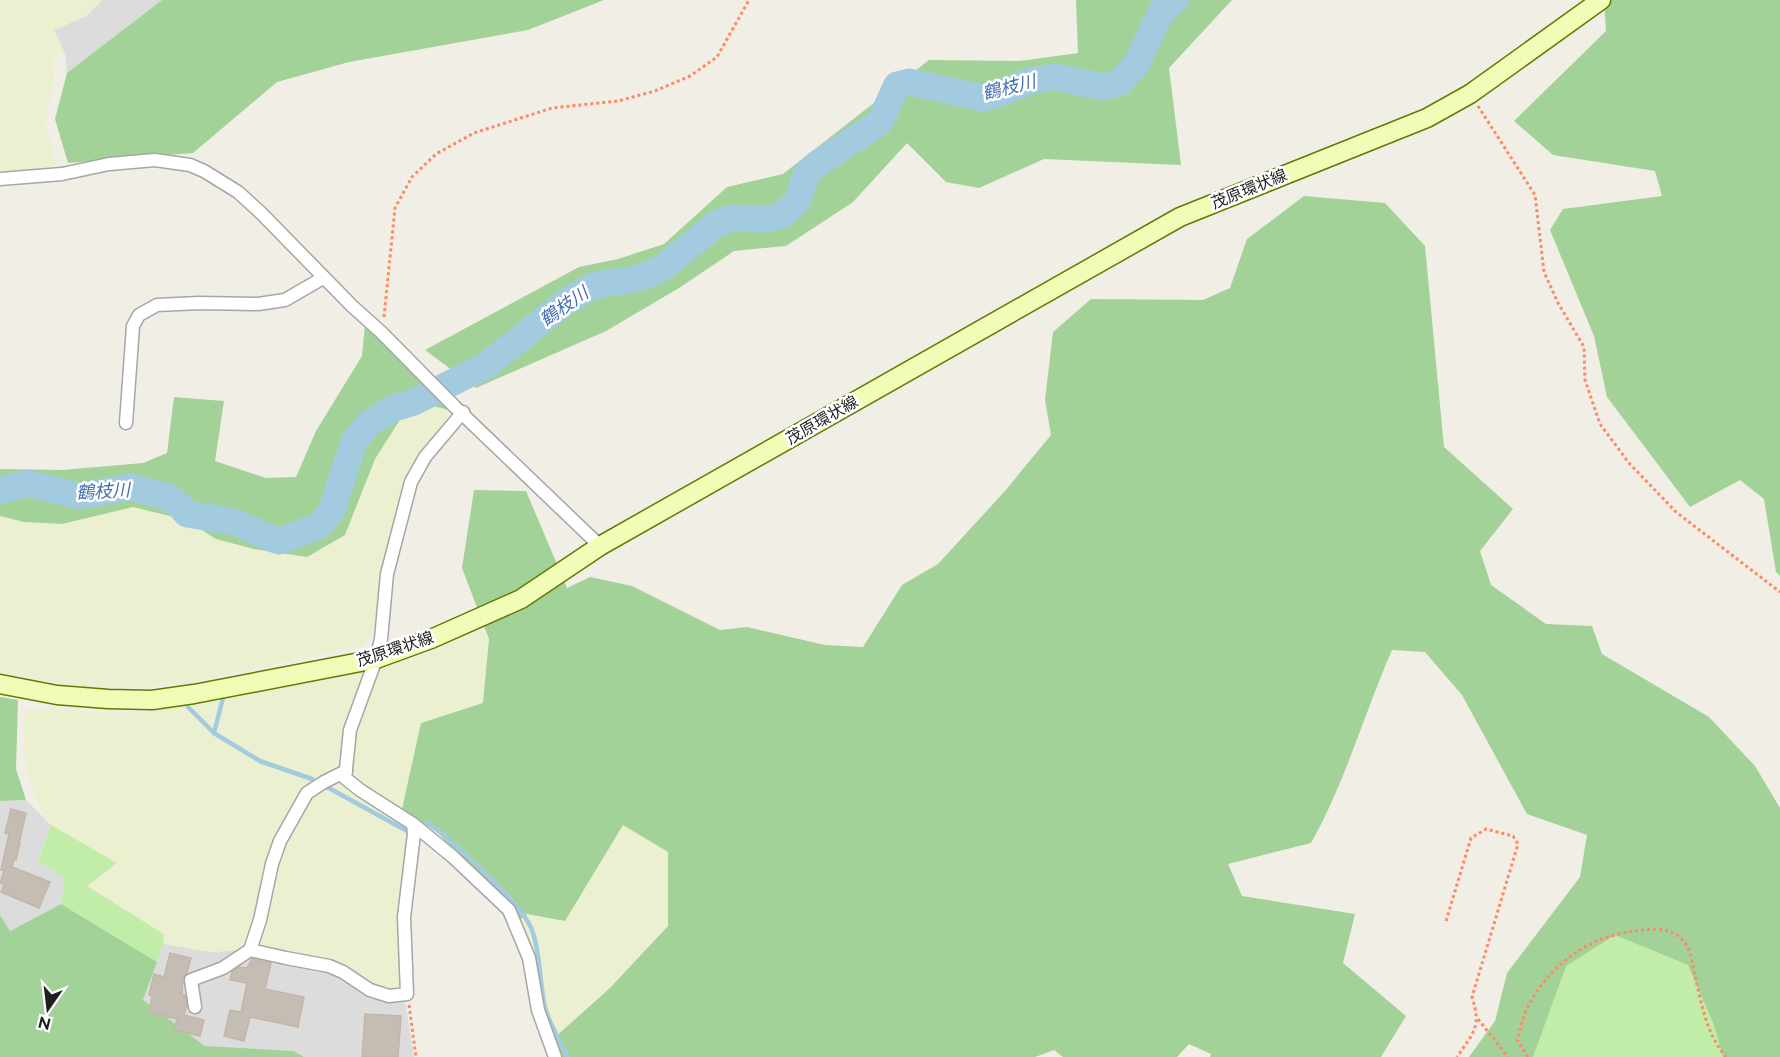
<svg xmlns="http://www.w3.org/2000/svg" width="1780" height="1057" viewBox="0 0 1780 1057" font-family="Raleway,'Noto Sans JP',sans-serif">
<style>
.residential{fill:#dddcdc}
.farmland{fill:#eaf0d0}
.grass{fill:#c2eda9}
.forest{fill:#a2d298}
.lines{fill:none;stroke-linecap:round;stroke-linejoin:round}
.stream{stroke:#a3cbe0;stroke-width:4.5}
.river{stroke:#a3cbe0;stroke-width:27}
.building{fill:#c5bdb4;stroke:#c3b6a7;stroke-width:1.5}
.minor-casing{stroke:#a6a6a6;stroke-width:15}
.secondary-casing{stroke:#607c00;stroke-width:21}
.path{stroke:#ff8967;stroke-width:3;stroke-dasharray:3 3;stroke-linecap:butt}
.minor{stroke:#fff;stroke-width:12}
.secondary{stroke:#f1fdb7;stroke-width:18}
.labels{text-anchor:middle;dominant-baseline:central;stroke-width:5;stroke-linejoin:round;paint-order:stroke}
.street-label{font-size:16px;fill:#1f1f1f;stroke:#fff}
.water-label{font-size:18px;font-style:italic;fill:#4670b4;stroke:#fff}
</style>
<rect width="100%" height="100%" fill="#f0eee5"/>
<g class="residential">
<path d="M102,0h60l-95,73 -2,-19 -11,-24 32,-14z"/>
<path d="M26,800l25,25 -13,35 27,18 -4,26 -51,27 -10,-16v-114z"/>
<path d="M163,944l49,8 28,-2 80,16 85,34 9,57h-110l-10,-6 -89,-5 -62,-46z"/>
</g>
<g class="farmland">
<path d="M0,0h102l-16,16 -32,14 11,24h-12l1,23 -9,48 13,45 -58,4z"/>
<path d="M422,403l30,8 -40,54 -10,24 -22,88 -6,51 -10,17 -178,38 -49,5 -55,-1 -82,-15v-156l24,6 38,2 71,-17 53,13 30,19 38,10 53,8 38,-22 30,-76 33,-52z"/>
<path d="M485,627l4,12 -6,64 -62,20 -19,86 -43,-27 -7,-14 2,-32 24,-70 55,-14z"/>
<path d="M367,669l-34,105 -33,22 -52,148 -8,6 -28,2 -49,-8 1,-11 -77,-47 30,-23 -66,-38 -6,-6 -17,-45 -5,-26 3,-39 119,4z"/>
<path d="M335,784l19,6 58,40 -9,153 -5,7 -7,2 -132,-44 -3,-3 23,-94 32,-56 14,-10z"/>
<path d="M623,825l45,27v74l-58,62 -57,51 -11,-31 -12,-61 -9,-28 6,-5 38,7z"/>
</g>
<g class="grass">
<path d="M51,825l66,38 -30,23 77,48 -1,10 -6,18 -96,-58 4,-26 -27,-17z"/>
<path d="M1671,887l109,170h-292l42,-101z"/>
</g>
<g class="forest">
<path d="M162,0h442l-76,30 -179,32 -72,20 -84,71 -125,10 -13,-44 12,-46z"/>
<path d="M1076,0h156l-63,68 12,97 -137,-6 -65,29 -33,-6 -39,-39 -54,59 -67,44 -52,5 -55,37 -73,43 -130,57 -51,-38 154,-83 39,-8 46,-15 63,-57 56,-13 146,-114 91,1 58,-8z"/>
<path d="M1604,0h176v576l-4,-4 -12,-73 -24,-19 -50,27 -83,-110 -13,-61 -44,-106 13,-21 99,-13 -7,-25 -102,-16 -39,-34 92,-90z"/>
<path d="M1304,196l81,7 40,43 19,201 69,62 -33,42 11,34 55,39 46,2 10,28 107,63 46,49 25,42v249h-57l-9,-32 -26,-60 -73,-30 -49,31 -33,91h-64l26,-36 12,-48 73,-96 7,-42 -60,-21 -65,-119 -37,-43 -33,-2c-28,64 -47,133 -81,193l-83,21 14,32 113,18 -12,49 63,53 -25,41h-171l1,-3 -22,-10 -12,13h-114l-9,-7 -19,7h-474l-8,-18 57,-51 58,-62v-74l-45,-27 -58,96 -38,-7 -6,5 -83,-86 -36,-24 19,-86 62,-20 6,-64 -27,-71 12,-78 52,1 41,97 23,-11 42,9 88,44 27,-3 78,18 38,2 39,-62 36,-21 67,-73 46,-56 -6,-35 8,-68 38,-33 112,1 27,-12 17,-49z"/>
<path d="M365,325l87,86 -30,-8 -14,4 -33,52 -30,76 -38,22 -53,-8 -38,-10 -30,-19 -53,-13 -71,17 -38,-2 -24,-6v-47l62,1 81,-7 24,-10 7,-56 50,4 -9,60 51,17 30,-1 20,-46 46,-75z"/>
<path d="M0,697l18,3 -2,69 10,31 -26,1z"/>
<path d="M61,904l96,58 -14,38 62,46 89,5 10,6h-304v-142l10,16z"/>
</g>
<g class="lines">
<g class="stream">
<path d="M188,707l26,26 46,28 52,18"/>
<path d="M214,733l9,-35"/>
<path d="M327,787l80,44"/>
<path d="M427,822c25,18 95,81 105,108 9,25 7,51 13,77 4,17 15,34 23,50"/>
</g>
<path class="river" d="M0,491l26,-8 53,13 52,-9 37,10 12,9 7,8 48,8 35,16 10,3 40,-16 11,-13 23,-70 15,-19 25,-15 20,-6 73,-37 80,-64 28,-16 34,-5 19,-5 17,-9 51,-42 16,-6 35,1 15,-4 15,-13 10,-29 10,-9 63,-42 17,-37 12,-3 74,16 21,-6 25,-11 26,-4 49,10 16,-5 16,-17 25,-53 14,-12"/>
</g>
<g class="building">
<path d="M11,809l15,4 -7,30h1l-4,17 -2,-1 -2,8 38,15 -11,26 -38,-16 3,-7 -4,-2 4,-12 -3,-1 8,-36 -4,-1z"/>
<path d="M170,953l21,5 -4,15 -4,5 -1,16 3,1 2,11 -3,9 20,5 -4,16 -26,-6 3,-11 -28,-7 3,-16 -3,-1 5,-21 10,3z"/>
<path d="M252,959l19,4 -6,26 39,8 -6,30 -48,-10 -6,24 -20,-5 6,-26 11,2 6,-29 -17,-3 2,-8 7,-5 8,1z"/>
<path d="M365,1014l36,2 -3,41h-36z"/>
</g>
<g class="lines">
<defs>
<g id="minor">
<path d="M0,179l62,-5 47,-10 46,-4 35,5 14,6 34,21 23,21 91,93 30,27 73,74 145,139"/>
<path d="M463,412l-38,45 -14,25 -24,92 -6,65 -5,20 -26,71 -5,48 15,12 53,34 40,33 56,53 20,48 9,52 17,47"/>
<path d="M126,423l7,-97 6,-11 18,-10 42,-2 59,1 27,-4 38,-22"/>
<path d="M250,950l10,-30 12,-56 8,-23 27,-48 17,-11 22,-11"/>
<path d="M195,1007l-4,-27 32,-12 27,-18 36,8 43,8 14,6 27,18 19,6 18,-2 -3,-77 10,-83 -1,-10"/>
</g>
<path id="secondary" d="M0,684l57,11 51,4 44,1 42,-6 182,-35 55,-20 90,-40 79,-53 580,-329 247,-99 43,-24 131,-94"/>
</defs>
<use href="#minor" class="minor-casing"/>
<use href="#secondary" class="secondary-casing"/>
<g class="path">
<path d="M1478,106l57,89 9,77 14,31 26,44 1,33 15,44 29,39 47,49 104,80"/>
<path d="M384,317l11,-109 17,-31 24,-23 38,-21 78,-25 66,-7 37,-10 35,-15 27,-19 32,-57"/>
<path d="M1446,921l25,-83 15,-9 27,7 5,8 -46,153c10,30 1,36 -15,60"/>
<path d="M409,1005l7,52"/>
<path d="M1478,1019l30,38"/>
<path d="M1528,1057l-11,-17c4,-13 7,-28 14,-39 24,-42 64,-67 111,-71 16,-2 32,-1 42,12 7,7 8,21 10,30 7,29 12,62 32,85"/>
</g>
<use href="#minor" class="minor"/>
<use href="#secondary" class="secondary"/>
</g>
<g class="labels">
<g class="street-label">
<text transform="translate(1249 189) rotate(-22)">茂原環状線</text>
<text transform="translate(822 420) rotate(-30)">茂原環状線</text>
<text transform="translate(395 649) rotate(-18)">茂原環状線</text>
</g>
<g class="water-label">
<text transform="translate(1009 87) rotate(-14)">鶴枝川</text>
<text transform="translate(564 306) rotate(-35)">鶴枝川</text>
<text transform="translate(103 491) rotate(-3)">鶴枝川</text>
</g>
</g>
<g transform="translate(48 1009) rotate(194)" stroke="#ffffff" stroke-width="4.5" paint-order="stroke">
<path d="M0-4.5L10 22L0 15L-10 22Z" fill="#1f1f1f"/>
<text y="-9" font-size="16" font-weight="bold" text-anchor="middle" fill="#1f1f1f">N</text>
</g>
</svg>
